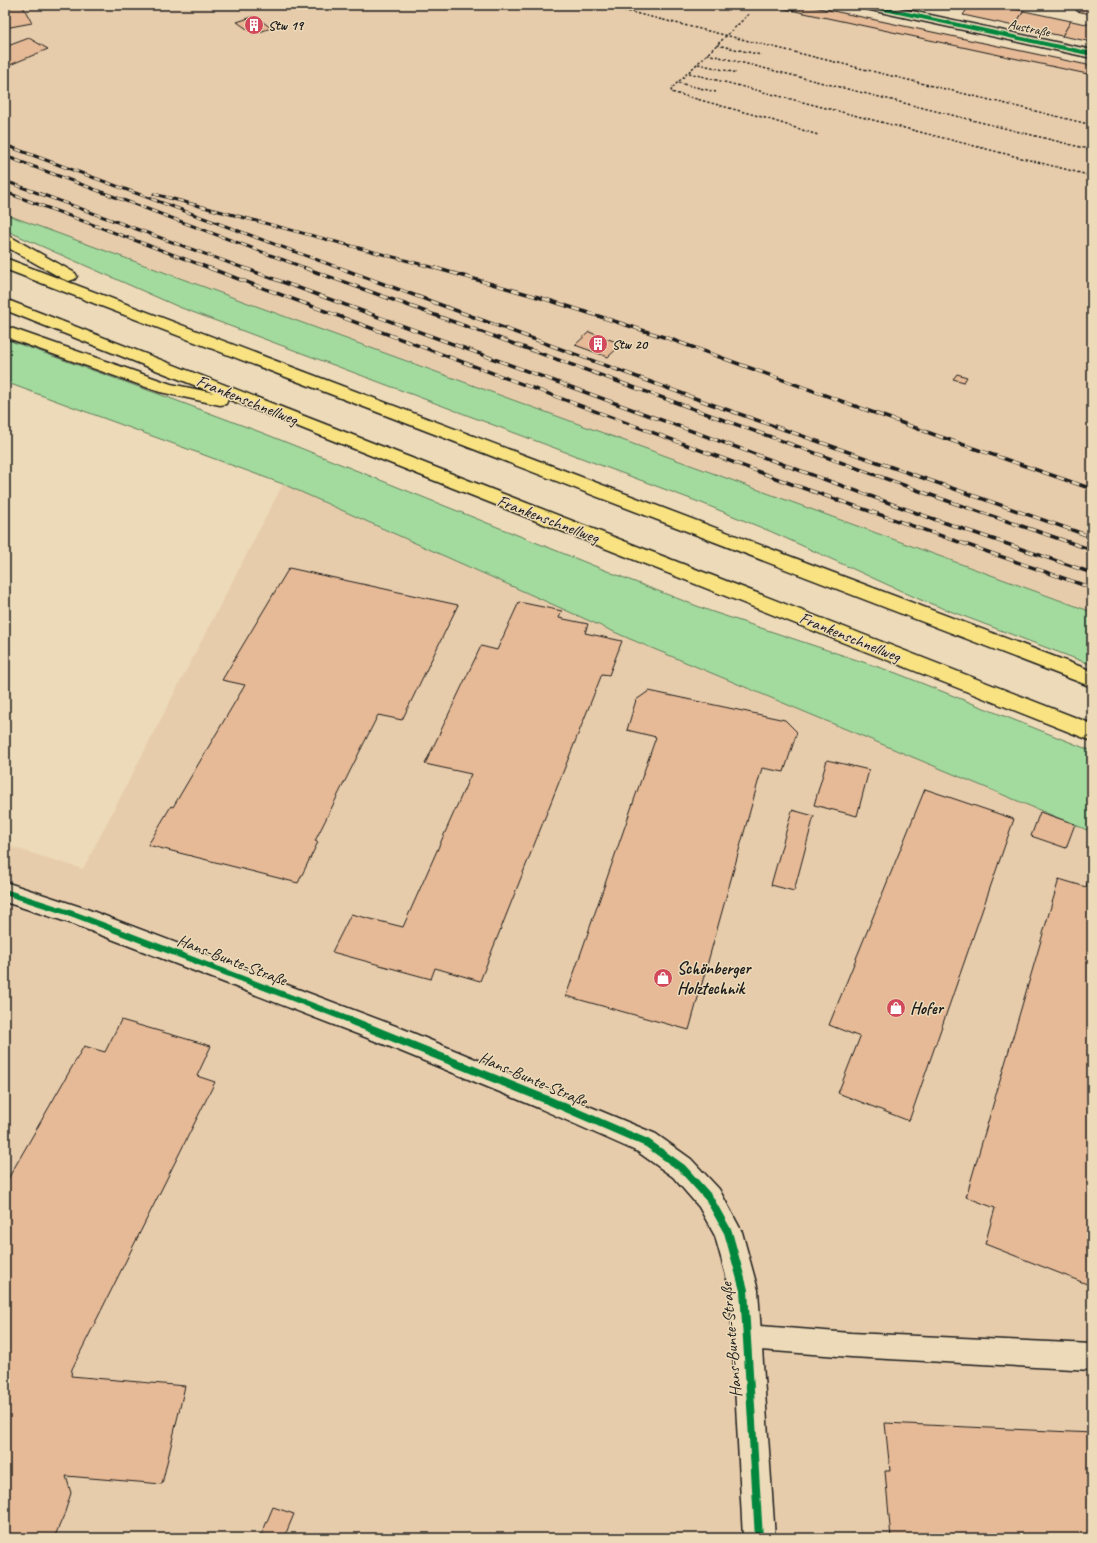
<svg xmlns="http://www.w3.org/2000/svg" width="1097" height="1543" viewBox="0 0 1097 1543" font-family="Caveat,sans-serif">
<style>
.built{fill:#e7ccab}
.green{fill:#a3da9d;stroke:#607b5c}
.building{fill:#e6ba96;stroke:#1c1c1c}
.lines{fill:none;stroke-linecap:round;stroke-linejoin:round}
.lane-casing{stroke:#1c1c1c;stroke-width:3}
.street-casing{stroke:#1c1c1c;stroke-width:3}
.highway-casing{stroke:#1c1c1c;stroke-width:3}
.path{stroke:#1c1c1c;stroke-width:1.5;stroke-dasharray:2.5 2;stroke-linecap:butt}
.lane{fill:#eddab8;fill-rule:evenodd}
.street{fill:#eddab8;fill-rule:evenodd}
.highway{fill:#f8e281;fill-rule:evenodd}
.rail-far1-casing{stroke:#1c1c1c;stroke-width:3}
.rail-casing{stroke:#1c1c1c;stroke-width:3.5}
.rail-far1{stroke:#eddab8;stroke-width:2;stroke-dasharray:6;stroke-linecap:butt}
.rail{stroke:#eddab8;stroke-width:2.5;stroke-dasharray:8;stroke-linecap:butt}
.cycleway-far2-casing{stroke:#eddab8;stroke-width:5.5}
.cycleway-far1-casing{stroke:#eddab8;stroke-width:8}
.cycleway-casing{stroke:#eddab8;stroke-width:10}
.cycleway-far2{stroke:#00873e;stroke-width:4}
.cycleway-far1{stroke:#00873e;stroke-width:6}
.cycleway{stroke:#00873e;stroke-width:8}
.labels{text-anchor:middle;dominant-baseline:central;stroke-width:3;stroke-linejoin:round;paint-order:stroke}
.far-poi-label{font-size:14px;font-weight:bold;fill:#1c1c1c;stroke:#eddab8;text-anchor:start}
.far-street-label{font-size:14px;fill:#1c1c1c;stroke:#eddab8}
.street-label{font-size:17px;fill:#1c1c1c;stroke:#eddab8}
.poi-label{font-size:17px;font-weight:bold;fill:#1c1c1c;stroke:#eddab8;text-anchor:start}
</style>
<rect width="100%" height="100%" fill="#eddab8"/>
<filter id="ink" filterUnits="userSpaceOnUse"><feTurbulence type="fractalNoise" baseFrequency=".025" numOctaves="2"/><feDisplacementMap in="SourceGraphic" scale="8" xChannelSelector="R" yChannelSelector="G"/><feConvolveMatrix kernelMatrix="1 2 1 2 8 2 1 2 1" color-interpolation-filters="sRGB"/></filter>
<g filter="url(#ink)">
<g class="built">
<path d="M5,5h805l282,60v547l-1087,-398z"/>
<path d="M283,484l347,155 462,193v706h-1087v-693l78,24z"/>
</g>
<g class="green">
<path d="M5,214l1087,398v53l-171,-65 -149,-68 -68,-28 -525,-197 -174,-77z"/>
<path d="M5,339l162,58 101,38 359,144 83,32 186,62 196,78v81l-462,-193 -347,-155 -278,-102z"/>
</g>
<g class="building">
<path d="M5,5h17l10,18 -27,5z"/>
<path d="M767,5h38l287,61v9z"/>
<path d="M970,5h33l-1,1 22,5 -10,15 -51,-11z"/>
<path d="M1080,5h12l-1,9 -15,-3z"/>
<path d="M1024,11l47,10 -9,15 -48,-10z"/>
<path d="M255,16l16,12 -17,6 -17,-12z"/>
<path d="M1071,21l21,4v17l-30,-6z"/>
<path d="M29,38l19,11 -43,18v-20z"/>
<path d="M589,332l33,12 -14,13 -33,-12z"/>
<path d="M957,374l10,3 -3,5 -11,-3z"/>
<path d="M289,568l169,37 -56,115 -24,-5 -63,126 3,1 -20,41 -150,-38 23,-39 2,1 72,-122 -23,-5z"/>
<path d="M519,602l43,9 -3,7 29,6 -3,9 37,8 -13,34 -7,-1 -122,307 -45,-13 -4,11 -99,-27 19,-38 52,13 68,-153 -46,-10 56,-118 16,4z"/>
<path d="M649,691l136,29 12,12 -13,40 -22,-4 -73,262 -123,-34 90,-259 -29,-7 9,-30z"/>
<path d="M827,760l42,10 -12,46 -43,-11z"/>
<path d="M925,789l89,30 -105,302 -71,-28 22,-56 -31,-12z"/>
<path d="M792,810l22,6 -20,75 -23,-6z"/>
<path d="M1040,812l35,12 -9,24 -35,-12z"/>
<path d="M1092,864v422l-107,-42 10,-36 -29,-11 93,-318 27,8z"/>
<path d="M121,1020l90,26 -14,30 18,6 -143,287 -1,7 114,10 -23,98 -96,-8 5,17 -7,22 -10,23h-49v-354l79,-138 21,6z"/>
<path d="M1087,1377l5,1v27z"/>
<path d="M885,1423l207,10v105h-201l-6,-67h5z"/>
<path d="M273,1507l21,7 -10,24h-24z"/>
</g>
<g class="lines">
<defs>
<path id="lane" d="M746,1325l105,8 241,11v26l-241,-13 -105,-8 -9,-3 -3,-9 3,-9z"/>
<g id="street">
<path d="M860,5h24l208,45v8l-226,-49 -5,-1z"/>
<path d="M5,882l79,26 317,120 255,106 35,25 28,30 23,43 16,58 17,248h-32l-13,-248 -15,-54 -16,-29 -26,-30 -35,-25 -97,-43 -158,-65 -313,-121 -65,-21z"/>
</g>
<g id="highway">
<path d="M5,235l6,2 64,36 2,3 -2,3 -6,2 -6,-2 -58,-33z"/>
<path d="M5,258l1087,413v16l-1087,-418z"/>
<path d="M5,299l1087,425v17l-864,-342 -2,5 -6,1 -60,-13 -155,-55v-11l166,58 43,9 -209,-83z"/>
</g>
</defs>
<use href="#lane" class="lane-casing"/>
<use href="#street" class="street-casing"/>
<use href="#highway" class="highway-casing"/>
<g class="path">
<path d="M602,5l490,120"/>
<path d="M749,14l-77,74 -1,4 91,25 56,18"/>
<path d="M717,45l44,10"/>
<path d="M707,54l385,96"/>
<path d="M698,64l39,9"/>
<path d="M689,73l403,103"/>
<path d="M679,83l37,9"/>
</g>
<use href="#lane" class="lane"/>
<use href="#street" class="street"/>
<use href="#highway" class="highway"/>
<defs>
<g id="rail-far1">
<path d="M5,145l337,124"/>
<path d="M5,156l303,113"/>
<path d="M5,181l241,88"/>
<path d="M5,192l207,77"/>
<path d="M154,194l285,75"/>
</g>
<g id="rail">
<path d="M209,268l588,218 295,102"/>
<path d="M244,268l681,248 167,57"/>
<path d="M305,268l634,230 153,52"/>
<path d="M340,268l368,135 384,134"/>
<path d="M435,268l110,31 125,40 268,97 154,53"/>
</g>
</defs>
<use href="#rail-far1" class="rail-far1-casing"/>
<use href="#rail" class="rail-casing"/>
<use href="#rail-far1" class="rail-far1"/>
<use href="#rail" class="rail"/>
<defs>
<path id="cycleway-far2" d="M866,5l226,49"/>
<path id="cycleway-far1" d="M5,892l71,23 279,107"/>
<path id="cycleway" d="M352,1021l198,80 97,42 35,25 27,30 19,34 16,58 15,248"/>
</defs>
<use href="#cycleway-far2" class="cycleway-far2-casing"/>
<use href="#cycleway-far1" class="cycleway-far1-casing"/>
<use href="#cycleway" class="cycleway-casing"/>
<use href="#cycleway-far2" class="cycleway-far2"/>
<use href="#cycleway-far1" class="cycleway-far1"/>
<use href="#cycleway" class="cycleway"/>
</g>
</g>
<defs>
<symbol id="building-disc" viewBox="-11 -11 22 22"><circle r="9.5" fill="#d1495b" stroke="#eddab8"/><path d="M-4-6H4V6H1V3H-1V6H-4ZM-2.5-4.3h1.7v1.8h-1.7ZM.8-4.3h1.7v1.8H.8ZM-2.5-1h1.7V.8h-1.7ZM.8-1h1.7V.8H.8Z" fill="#fff"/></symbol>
<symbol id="shop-disc" viewBox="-11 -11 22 22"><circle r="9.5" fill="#d1495b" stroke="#eddab8"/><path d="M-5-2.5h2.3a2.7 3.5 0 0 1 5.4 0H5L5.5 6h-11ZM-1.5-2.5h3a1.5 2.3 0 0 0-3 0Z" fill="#fff"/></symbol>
</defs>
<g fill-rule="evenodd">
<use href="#building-disc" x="243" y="14" width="22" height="22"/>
<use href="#building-disc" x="587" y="333" width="22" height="22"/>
<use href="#shop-disc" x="652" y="967" width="22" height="22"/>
<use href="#shop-disc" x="885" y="997" width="22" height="22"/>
</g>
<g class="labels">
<g class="far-poi-label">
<text x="268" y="25">Stw 19</text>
<text x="612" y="344">Stw 20</text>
</g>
<g class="far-street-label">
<text transform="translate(1029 28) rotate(12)">Austraße</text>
</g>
<g class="street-label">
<text transform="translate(247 400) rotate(22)">Frankenschnellweg</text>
<text transform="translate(548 519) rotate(21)">Frankenschnellweg</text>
<text transform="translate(850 637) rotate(22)">Frankenschnellweg</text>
<text transform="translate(232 960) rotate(21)">Hans-Bunte-Straße</text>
<text transform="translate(533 1079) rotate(23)">Hans-Bunte-Straße</text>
<text transform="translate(731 1340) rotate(-95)">Hans-Bunte-Straße</text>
</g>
<g class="poi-label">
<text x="677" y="968">Schönberger<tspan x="677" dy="20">Holztechnik</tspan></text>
<text x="910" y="1008">Hofer</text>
</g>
</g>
<rect width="1097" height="1543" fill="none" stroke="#eddab8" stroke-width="20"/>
<rect x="10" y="10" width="1077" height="1523" fill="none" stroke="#1c1c1c" stroke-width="1.5" filter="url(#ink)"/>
</svg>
